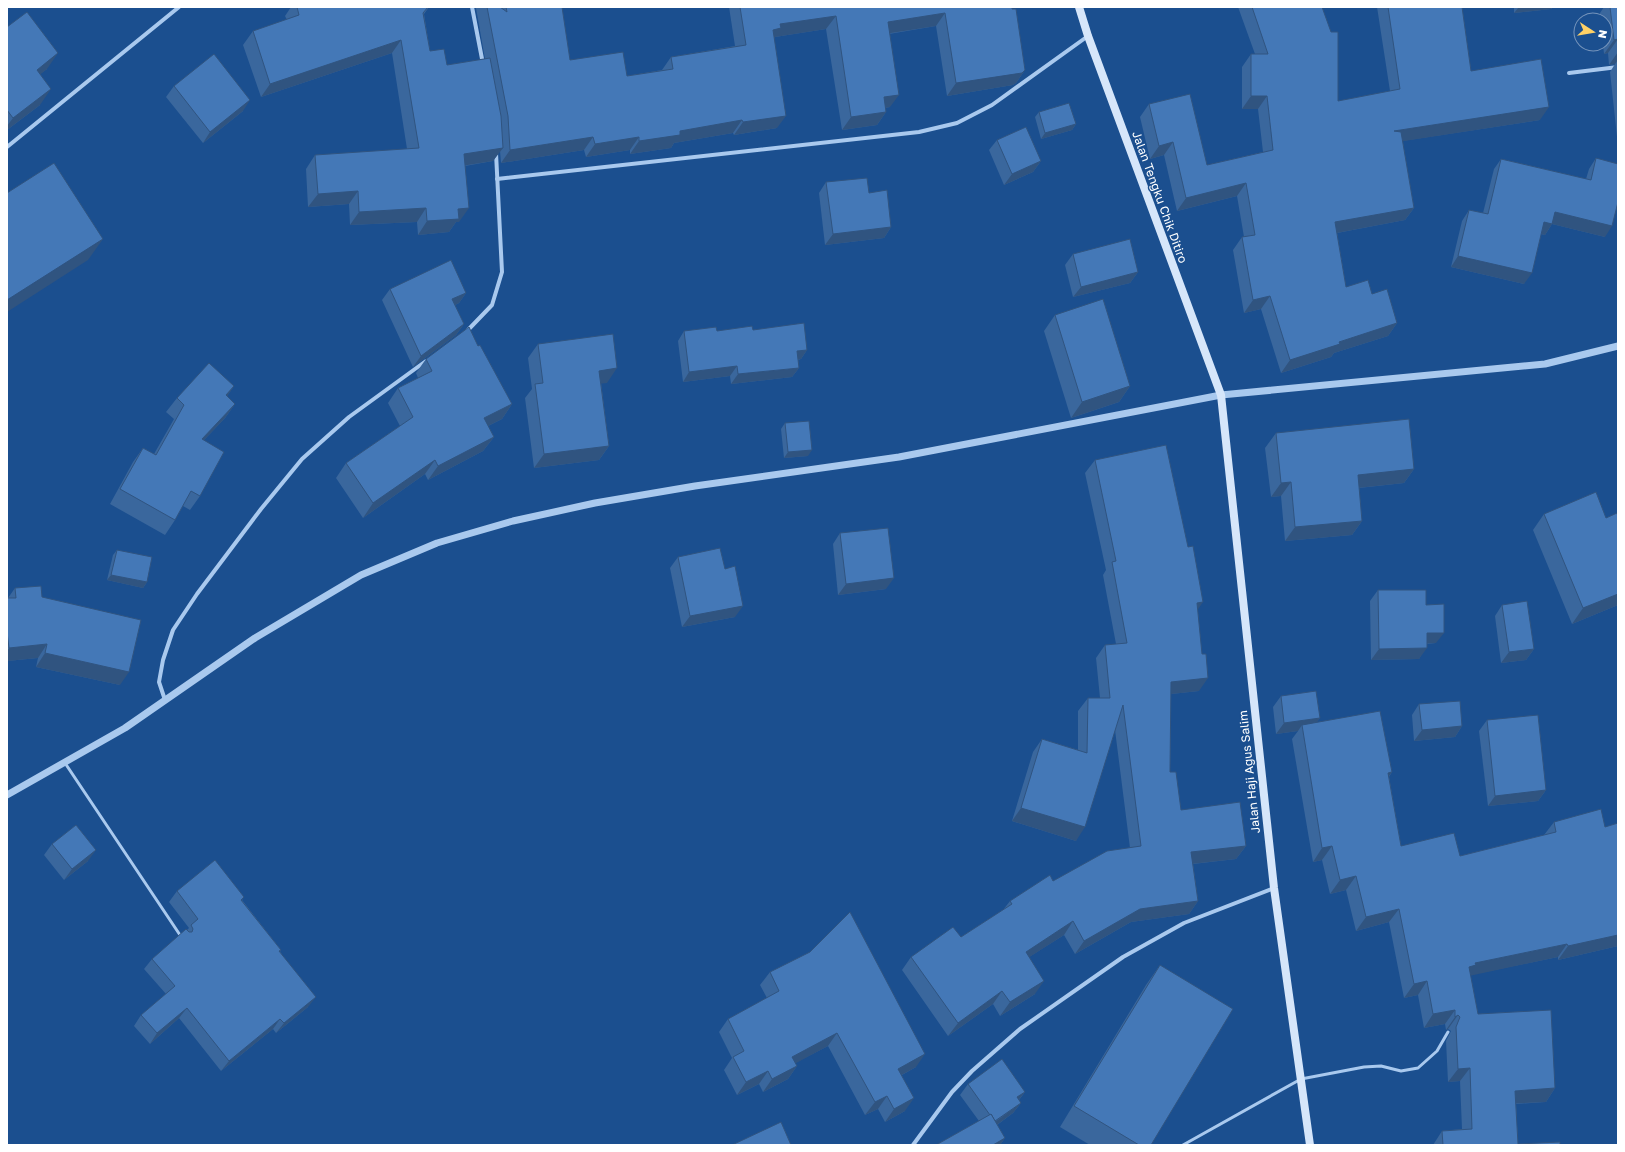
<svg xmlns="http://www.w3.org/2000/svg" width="1625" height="1152" viewBox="0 0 1625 1152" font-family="'Golos Text',sans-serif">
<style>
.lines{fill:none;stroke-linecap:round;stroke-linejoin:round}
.service{stroke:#a9c9ee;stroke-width:3}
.minor{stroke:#a9c9ee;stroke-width:4}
.tertiary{stroke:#a9c9ee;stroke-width:7}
.secondary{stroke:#d6e6fa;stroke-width:8}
.wall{fill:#3a679d}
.shaded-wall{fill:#305480}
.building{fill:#4478b7;stroke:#305480}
.labels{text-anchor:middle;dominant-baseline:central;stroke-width:3;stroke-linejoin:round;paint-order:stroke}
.street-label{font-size:12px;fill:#fff;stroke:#1b4f8f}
</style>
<rect width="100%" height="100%" fill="#1b4f8f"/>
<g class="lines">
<g class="service">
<path d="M65,763l117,175"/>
<path d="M1183,1145l118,-66 63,-12 17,-1 20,5 17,-3 19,-17 11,-19"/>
</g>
<g class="minor">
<path d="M472,7l11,57"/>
<path d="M1569,73l49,-6"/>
<path d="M7,147l172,-140"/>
<path d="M497,179l422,-47 38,-9 35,-18 96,-69"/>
<path d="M467,331l25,-26 10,-33 -6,-119"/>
<path d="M165,700l-6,-18 4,-22 10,-30 24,-36 64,-85 41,-50 47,-42 77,-56"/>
<path d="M913,1145l39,-53 20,-21 48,-42 103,-72 61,-34 90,-35"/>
</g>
<path class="tertiary" d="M7,795l118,-67 130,-90 106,-63 76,-32 76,-22 82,-18 100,-17 204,-29 322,-62 324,-31 73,-18"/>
<path class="secondary" d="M1079,7l9,29 133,359 53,493 36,257"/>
</g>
<g class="wall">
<path d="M291,7h138l-5,7 6,37 17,14 38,-6 -9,-51v-1h87l-1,1 8,52 57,16 35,-6 9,-13 64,-11 -6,-39h283l13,63 -9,13 -3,2 -66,11 -11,-70 -47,8 1,73 -5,1 1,4 -9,13 -35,5 -16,-101 -51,8 -1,1 3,90 -43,7 -1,-2 -59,10 -3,5 -41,6v-4l-44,7 -2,-7 -83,13 -1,-12 -7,10 -28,5 -6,56h-3l-7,10 -31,3 -1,-13 -67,3 -1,-21 -41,3 -2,-38 9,-14 92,-6 -15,-96 -131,44 -18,-52 10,-14 34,-11 -2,-4z"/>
<path d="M1238,7h84l16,94 52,-10 -13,-84h85l9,64 69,49 -138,21 12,67 -9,12 -68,13 9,54 26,7 25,29 -9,13 -54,17 -3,4 -50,16 -20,-64 -17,4 -11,-63 9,-13h2l-7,-41 -60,15 -13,-56 -14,4 -10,-42 9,-13 58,61 56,-13 -5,-43h-16v-42l9,-13h4z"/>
<path d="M1514,7h39l-2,2 -37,4z"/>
<path d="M1604,7h14v139l-8,-74 5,-8 -6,1 -1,-12 -4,1 -1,-10h2v-24h-5v-7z"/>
<path d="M7,27l40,42 -7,5v31l-33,25z"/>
<path d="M174,86l69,25 -40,32 -37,-46z"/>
<path d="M1039,112l37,12 -4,6 -31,9 -6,-22z"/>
<path d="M997,140l44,21 -8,11 -29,13 -15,-35z"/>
<path d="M1596,158l9,79 -53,-13 -7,11 -4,-1 -17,50 -73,-17 11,-46 7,-11 14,3 11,-44 7,-10 85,20 3,-10z"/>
<path d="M826,182l43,11 22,34 -7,11 -59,7 -6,-52z"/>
<path d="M1073,254l65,18 -8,11 -57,14 -8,-32z"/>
<path d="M390,289l76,4 -7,10 -4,2 9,19 -8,11 -43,32 -31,-67z"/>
<path d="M1055,315l75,71 -11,16 -48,16 -27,-87z"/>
<path d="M753,330l54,20 -6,9 -3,1 1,8 -7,9 -61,7 -1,-8 -47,6 -5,-41 6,-10h33z"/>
<path d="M538,344l69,39h-6l8,63 -10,14 -65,8 -9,-70 7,-9 -4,-31z"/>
<path d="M478,346l34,58 -10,15 -14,7 6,11 -11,14 -55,29 -3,-6 -62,44 -27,-40 10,-15 54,-37 -12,-23 10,-15 20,-10 -2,-5 10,-14z"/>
<path d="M234,386l-7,10 8,8 -10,14 -21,22 -4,56 -10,14 -7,-4 -8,14 -10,15 -55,-31 23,-42 10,-14 11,6 20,-35 -8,-7 11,-14z"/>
<path d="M785,423l23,33 -24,2 -3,-29z"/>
<path d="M1276,433l138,36 -10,14 -45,5 3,33 -10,14 -67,6 -4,-45 -10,1 -6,-49z"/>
<path d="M1095,460l103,150 1,81 -28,3 -1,78 11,38 65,36 -10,13 -43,5 5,37 -9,13 -58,8 -56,32 -11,-19 -35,22 6,37 -35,22 -7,-12 -45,32 -46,-66 9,-13 50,-20 42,-27 7,-9 43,-20 77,-33 -15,-118 -39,111 -64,-20 21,-69 9,-13 36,11v-39l10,-13h12l-4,-40 9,-13 11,-1 -13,-69 3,-5 -21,-97z"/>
<path d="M1544,514l62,4 12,-1v88l-46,19 -39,-94z"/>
<path d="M840,533l46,56 -48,6 -5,-51z"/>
<path d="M117,550l30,32 -4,6 -36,-8 6,-25z"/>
<path d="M678,557l57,60 -53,10 -12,-59z"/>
<path d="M15,588l27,9 78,88 -84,-18 2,-9 -31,3v-63h1z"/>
<path d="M1378,590l48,15 10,38 -9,1 -8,15 -48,1 -1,-59z"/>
<path d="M1502,605l32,44 -8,11 -25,3 -6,-47z"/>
<path d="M1281,696l39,22 -4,5 76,49 -3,5 12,69 59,10 84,-21 10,-13 64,124 -60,14v-3l-88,18 8,39 77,74 -9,14 -30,2 2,40 42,1h-127l9,-14 20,-2 -2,-48 -12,1 -2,-41 5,-10 -3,-2 -2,1 -1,-6 -21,4 -6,-33 -14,3 -15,-76 -33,9 -10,-41 -16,4 -8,-34 -9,2 -21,-123 6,-8 -22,3 -3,-27z"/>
<path d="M1419,704l43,22 -7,11 -41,4 -2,-26z"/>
<path d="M1487,720l59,70 -8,11 -50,5 -9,-75z"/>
<path d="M52,844l36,17 -24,19 -20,-25z"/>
<path d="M177,891l67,6 -2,3 39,50 -1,1 28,56 -32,26 -3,-4 -52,42 -42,-53 -29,26 -16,-18 7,-11 25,-21 -22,-25 8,-10 35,-29 2,-2 -20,-26z"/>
<path d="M1160,965l-9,180h-61l-30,-18 86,-142z"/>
<path d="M770,972l146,95 -14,8 3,36 -20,11 -7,-13 -13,6 -37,-69 -33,17 2,3 -9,13 -25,13 -4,-8 -22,11 -13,-25 8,-12 -13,-26 9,-13 39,-21 -7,-13z"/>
<path d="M968,1084l57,8 -6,8 2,3 -8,10 -16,12 8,13 -5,7h-64l43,-24 -19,-26z"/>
</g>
<g class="shaded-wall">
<path d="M1519,7h34l-2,2 -37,4z"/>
<path d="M945,13l-9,13 -58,9 10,-13z"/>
<path d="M836,16l-10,13 -51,8 -3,4 1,-11 7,-6z"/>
<path d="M1618,39l-10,14 -4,1 10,-14z"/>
<path d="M401,40l-9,13 -131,44 9,-13z"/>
<path d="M1618,52v8l-3,4 -6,1z"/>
<path d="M58,53l-11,16 -21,17 11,-16z"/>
<path d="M1025,70l-9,13 -3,2 -66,11 9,-13z"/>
<path d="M51,89l-11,16 -33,25v-4l6,-8z"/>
<path d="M899,95l-9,12 -16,3 10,-13z"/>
<path d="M1251,96h16l-9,13h-16z"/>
<path d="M250,100l-7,11 -40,32 7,-11z"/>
<path d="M1549,107l-9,13 -155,24 9,-13z"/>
<path d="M886,112l-9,13 -35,5 9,-13z"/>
<path d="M786,116l-9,12 -43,7 9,-13z"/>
<path d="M742,120l-9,13 -59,10 -3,5 -41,6 9,-13 41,-10z"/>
<path d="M1076,124l-4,6 -31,9 4,-6z"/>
<path d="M593,137l-9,13 -83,13 9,-13z"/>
<path d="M639,137l-9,13 -44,7 9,-13z"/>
<path d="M1173,142l-9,13 -14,4 9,-13z"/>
<path d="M503,148l-10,13 -38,6 9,-13z"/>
<path d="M1041,161l-8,11 -29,13 8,-11z"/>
<path d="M1246,183l-9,13 -60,15 9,-13z"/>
<path d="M358,191l-9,13 -41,3 10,-13z"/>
<path d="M426,208l-9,14 -67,3 9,-13z"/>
<path d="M469,208l-10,14h-3l-7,10 -31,3 9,-14 31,-12z"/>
<path d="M1414,208l-9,12 -79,15 9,-13z"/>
<path d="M1555,212l57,14 -7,11 -53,-13 -7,11 -9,-2 8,-11z"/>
<path d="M891,227l-7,11 -59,7 8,-11z"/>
<path d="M103,239l-15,21 -81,52v-12z"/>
<path d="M1458,256l74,17 -8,11 -73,-17z"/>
<path d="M1138,272l-8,11 -57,14 8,-10z"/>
<path d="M466,293l-7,10 -14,7 7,-11z"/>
<path d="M1270,296l-9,13 -17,4 9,-13z"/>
<path d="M1397,323l-9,13 -54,17 -3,4 -50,16 9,-13 49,-18z"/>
<path d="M464,324l-8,11 -43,32 8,-11z"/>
<path d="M807,350l-6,9 -11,2 7,-10z"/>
<path d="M737,366l-7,10 -47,6 6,-10z"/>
<path d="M617,368l-10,15 -18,2 10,-14z"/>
<path d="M799,368l-7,9 -61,7 7,-10z"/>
<path d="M234,386l-10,15 2,-6z"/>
<path d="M1130,386l-11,16 -48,16 11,-16z"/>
<path d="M235,404l-10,14 -33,35 10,-14z"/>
<path d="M512,404l-10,15 -28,14 10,-15z"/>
<path d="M494,437l-11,14 -55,29 10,-14z"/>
<path d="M609,446l-10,14 -65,8 10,-14z"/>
<path d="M812,450l-4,6 -24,2 4,-6z"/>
<path d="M435,460l-10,14 -62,44 10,-15z"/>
<path d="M1414,469l-10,14 -56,6 10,-14z"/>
<path d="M1291,482l-10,14 -10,1 10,-14z"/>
<path d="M1362,521l-10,14 -67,6 10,-14z"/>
<path d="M111,575l36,7 -4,6 -36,-8z"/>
<path d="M894,578l-8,11 -48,6 8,-11z"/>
<path d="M1618,594v11l-46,19 11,-16z"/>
<path d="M1203,602l-9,13 3,-12z"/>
<path d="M743,606l-8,11 -53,10 8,-11z"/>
<path d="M1427,633h17l-8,10 -17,1z"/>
<path d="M47,644l-9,14 -31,3v-10l2,-3z"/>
<path d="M1427,648l-8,11 -48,1 8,-11z"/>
<path d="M1534,649l-8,11 -25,3 8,-11z"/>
<path d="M45,653l84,19 -9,13 -84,-18z"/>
<path d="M1208,678l-9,13 -37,4 9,-13z"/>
<path d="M1320,718l-8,11 -10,-4 -4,6 -22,3 8,-11z"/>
<path d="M1462,726l-7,11 -41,4 8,-11z"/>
<path d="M1392,772l-10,14 6,-13z"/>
<path d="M1546,790l-8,11 -50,5 7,-10z"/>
<path d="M1021,808l64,19 -9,14 -64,-20z"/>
<path d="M1246,846l-10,13 -54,6 9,-13z"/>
<path d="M1332,846l-10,14 -9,2 9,-14z"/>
<path d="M96,850l-8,11 -24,19 8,-11z"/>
<path d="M1356,876l-10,14 -16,4 10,-14z"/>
<path d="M1198,901l-9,13 -58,8 -56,32 9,-13 56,-32z"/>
<path d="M1399,909l-10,13 -33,9 10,-14z"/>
<path d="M1073,921l-9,14 -47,30 9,-13z"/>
<path d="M1618,935v11l-60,14 10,-14z"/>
<path d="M1567,944l-9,13 -89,19v-9l6,-4z"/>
<path d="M1044,981l-9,13 -35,22 10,-14z"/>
<path d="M1427,981l-9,14 -14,3 10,-14z"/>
<path d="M1002,991l-9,13 -45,32 10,-13z"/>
<path d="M316,997l-8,10 -32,26 8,-10z"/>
<path d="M187,1008l-8,10 -29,26 7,-11z"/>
<path d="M1455,1010l-10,14 -21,4 9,-14z"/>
<path d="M1458,1015l-10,14 -2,1 9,-13z"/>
<path d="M280,1019l-7,10 -52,42 8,-10z"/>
<path d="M837,1033l-9,13 -45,24 9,-13z"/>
<path d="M925,1054l-9,13 -27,15 9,-13z"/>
<path d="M797,1066l-9,13 -25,13 9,-13z"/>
<path d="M1470,1068l-10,13 -12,1 10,-13z"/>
<path d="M768,1071l-9,13 -22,11 9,-13z"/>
<path d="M1555,1088l-9,14 -41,2 10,-13z"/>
<path d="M1025,1092l-8,10v-5z"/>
<path d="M887,1096l-9,13 -13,6 10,-13z"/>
<path d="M914,1098l-9,13 -20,11 9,-13z"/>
<path d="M1021,1103l-8,10 -26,19 8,-10z"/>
<path d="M1005,1138l-5,7h-7z"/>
</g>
<g class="building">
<path d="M297,7h131l-5,6 7,38 14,-2 3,16 43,-7 11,58 2,32 -39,6 5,54 -11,1 1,10 -32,2 -1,-13 -67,4 -1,-21 -40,3 -3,-39 104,-7 -18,-108 -131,44 -17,-53 46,-16z"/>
<path d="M487,7h13l7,5 -1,-5h56l8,53 53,-8 4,24 46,-7 -2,-12 75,-12 -6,-38h272v2h4l9,61 -3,3 -66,10 -11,-70 -57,9 11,73 -15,2 2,15 -35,5 -15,-101 -56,8 1,4 -8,2 13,86 -43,6 -1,-2 -62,11v4l-41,6v-4l-44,7 -2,-7 -83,13 -2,-34z"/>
<path d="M1252,7h70l9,25h7v69l62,-12 -12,-82h74l9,64 70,-12 8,48 -155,24 7,1 13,76 -79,14 11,65 22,-7 4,14 15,-5 10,34 -58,19 1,2 -50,16 -20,-64 -17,4 -11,-63 13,-2 -9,-52 -60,15 -13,-56 -14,4 -10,-42 41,-10 17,71 66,-15 -6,-54h-16v-42h17z"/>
<path d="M1610,7h8v34v-2l-4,1z"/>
<path d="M27,12l31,41 -21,17 14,19 -38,29 -6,-8v-83z"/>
<path d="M214,54l36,46 -40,32 -36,-46z"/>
<path d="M1069,103l7,21 -31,9 -6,-21z"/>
<path d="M1026,127l15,34 -29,13 -15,-34z"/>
<path d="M1596,158l22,6v38l-6,24 -57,-14 -3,12 -8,-2 -12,51 -74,-17 11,-46 19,4 13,-55 90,21z"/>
<path d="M54,163l49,76 -96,61v-107z"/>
<path d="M867,178l2,15 18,-3 4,37 -58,7 -7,-52z"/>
<path d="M1130,239l8,33 -57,15 -8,-33z"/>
<path d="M451,260l15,33 -14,6 12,25 -43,32 -31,-67z"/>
<path d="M1103,299l27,87 -48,16 -27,-87z"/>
<path d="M804,323l3,27 -10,1 2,17 -61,6 -1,-8 -48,6 -5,-41 32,-4 1,4 35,-5 1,4z"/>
<path d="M469,327l9,19 2,-1 32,59 -28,14 10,19 -56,29 -3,-6 -62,43 -27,-40 67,-46 -15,-29 34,-17 -6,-12z"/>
<path d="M613,334l4,34 -18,3 10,75 -65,8 -9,-70 8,-1 -5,-39z"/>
<path d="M209,363l25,23 -8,9 9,9 -33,35 22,13 -24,44 -9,-5 -16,29 -55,-31 23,-41 13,7 28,-50 -7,-7z"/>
<path d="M1409,419l5,50 -56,6 4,46 -67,6 -4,-45 -10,1 -5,-50z"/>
<path d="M809,421l3,29 -24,2 -3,-29z"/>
<path d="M1166,445l22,102 5,-1 10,56 -6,1 5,51h4l2,24 -37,4 -1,90h6l5,38 59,-8 6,44 -55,6 7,49 -58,8 -56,32 -11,-20 -47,31 18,29 -34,21 -8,-11 -44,32 -47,-66 42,-30 8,10 51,-33 -2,-3 40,-26 3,6 54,-30 34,-5 -18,-141 -38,122 -64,-19 21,-69 45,14 1,-55h22l-5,-53 22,-2 -15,-81 4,-1 -21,-101z"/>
<path d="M1596,492l10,26 11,-5 1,4v77l-35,14 -39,-94z"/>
<path d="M888,528l6,50 -48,6 -6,-51z"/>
<path d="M720,548l5,21 10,-3 8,40 -53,10 -12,-59z"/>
<path d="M117,550l35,7 -5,25 -36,-7z"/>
<path d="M41,586l1,11 99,23 -12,52 -84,-19 2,-9 -38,4 -2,-16v-34h9l-1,-10z"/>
<path d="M1378,590h48v15l18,-1v29h-17v15l-48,1z"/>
<path d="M1527,601l7,48 -25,3 -7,-47z"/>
<path d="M1316,691l4,27 -36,5 -3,-27z"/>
<path d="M1460,701l2,25 -40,4 -3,-26z"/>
<path d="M1380,711l12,61 -4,1 13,73 53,-13 6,23 96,-24 -2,-10 47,-13 4,18 13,-4v112l-50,11 -1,-2 -92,19 1,2 -7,2 9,47 73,-4 4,78 -40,3 3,53 42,-2v3h-117l-1,-14 30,-2 -2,-61 -12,1 -2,-42 4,-10 -2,-2 -3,2v-7l-22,4 -6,-33 -13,3 -15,-75 -33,8 -10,-41 -16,4 -8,-34 -10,2 -20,-123z"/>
<path d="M1538,715l8,75 -51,6 -8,-76z"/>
<path d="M76,825l20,25 -24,19 -20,-25z"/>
<path d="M215,860l29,37 -3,3 40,50 -2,1 37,46 -32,26 -4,-4 -51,42 -42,-53 -30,25 -16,-18 34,-29 -23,-27 34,-30 3,3h3l1,-3 -2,-4 7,-6 -21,-28z"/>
<path d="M850,912l75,142 -27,15 16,29 -20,11 -7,-13 -12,6 -38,-69 -45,24 5,9 -25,13 -4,-8 -22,11 -13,-25 11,-6 -16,-32 51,-28 -9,-19 40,-20z"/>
<path d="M1160,965l73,44 -82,136h-12l-65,-39z"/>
<path d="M1002,1059l23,33 -8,5 4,6 -26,18 -4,-7 -1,1 -22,-31z"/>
<path d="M991,1114l14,24 -12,7h-57z"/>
<path d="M781,1122l10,23h-59z"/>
</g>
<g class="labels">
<g class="street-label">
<text transform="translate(1160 197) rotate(70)">Jalan Tengku Chik Ditiro</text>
<text transform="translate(1249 772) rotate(-96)">Jalan Haji Agus Salim</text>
</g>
</g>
<rect width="1625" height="1152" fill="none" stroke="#ffffff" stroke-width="16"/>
<g transform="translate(1593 32) rotate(102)"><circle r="19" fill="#1b4f8f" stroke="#7695bc"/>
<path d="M0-3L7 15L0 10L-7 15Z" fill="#ffd166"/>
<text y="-6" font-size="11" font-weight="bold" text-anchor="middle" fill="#ffffff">N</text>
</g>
</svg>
